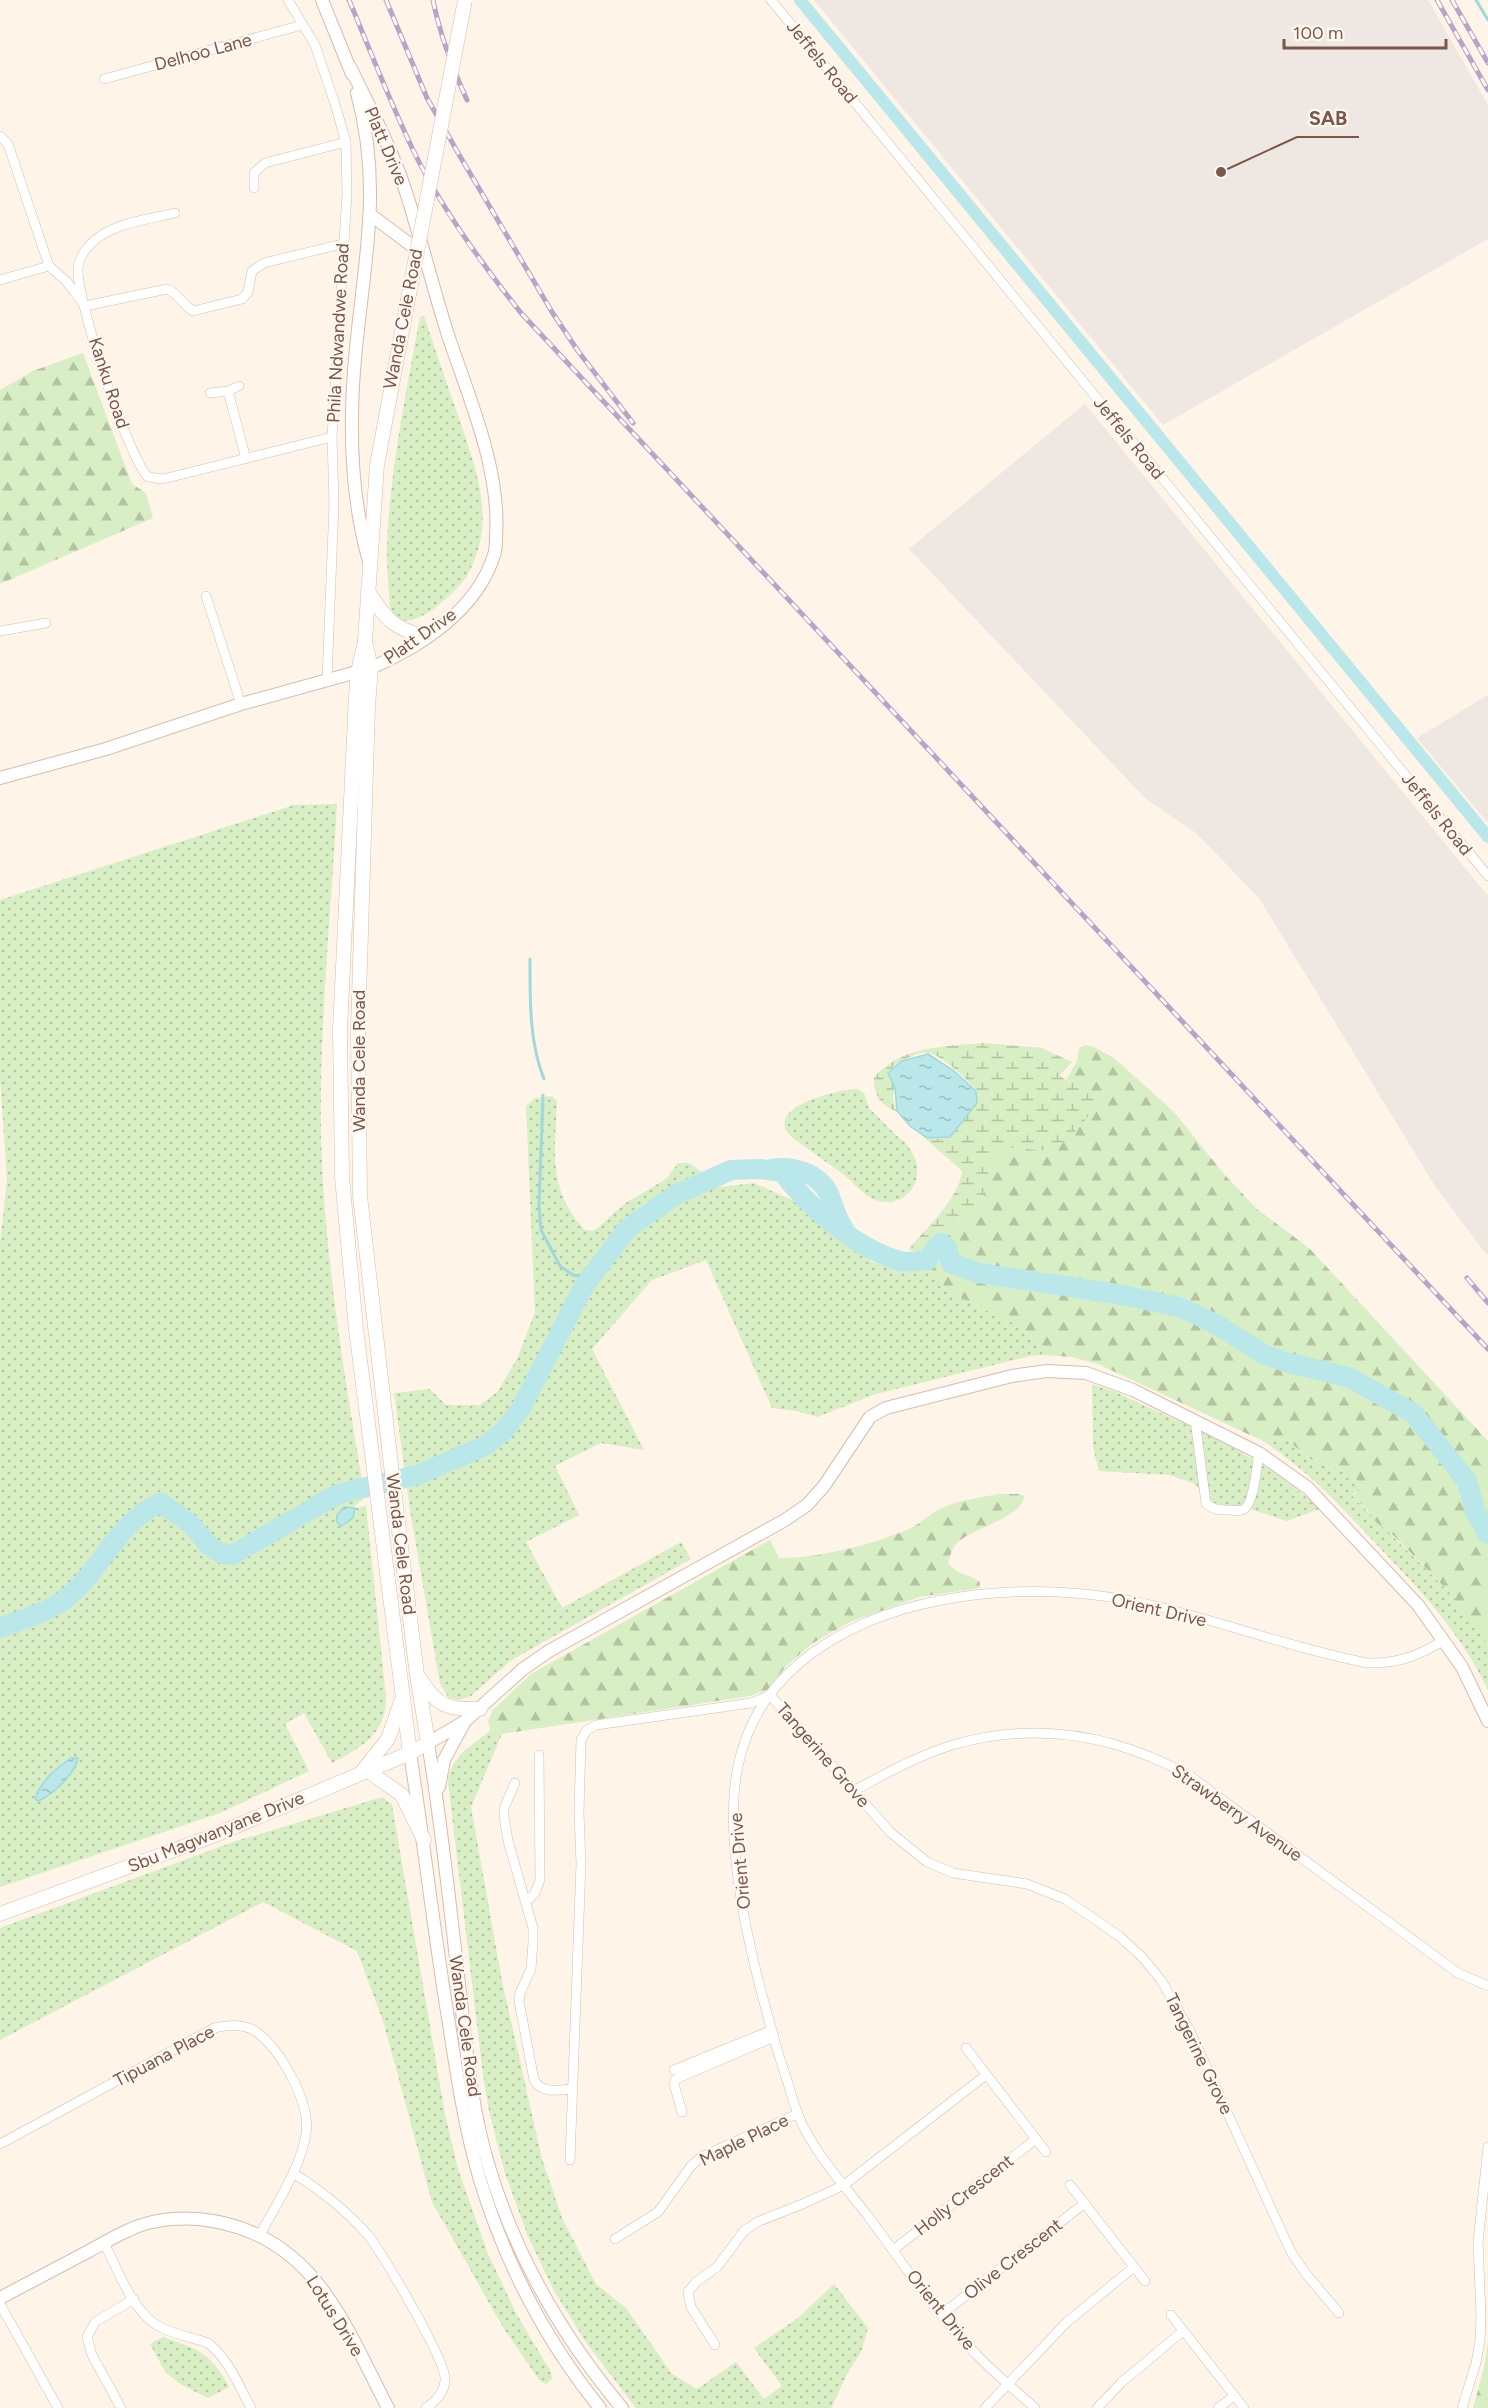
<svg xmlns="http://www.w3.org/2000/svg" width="1488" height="2408" viewBox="0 0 1488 2408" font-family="Figtree,sans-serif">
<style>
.industrial{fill:#efe7e1}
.green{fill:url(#green-dots)}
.forest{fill:url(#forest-firs)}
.wetland{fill:url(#wetland-marsh)}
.water{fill:url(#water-ripples);stroke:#9fd8dd;stroke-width:1.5}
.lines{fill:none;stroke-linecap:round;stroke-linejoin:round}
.stream{stroke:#9fd8dd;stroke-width:3}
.canal{stroke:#bae7ea;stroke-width:12}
.river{stroke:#bae7ea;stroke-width:20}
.minor-casing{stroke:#d4bdaf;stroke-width:10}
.tertiary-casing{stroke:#d4bdaf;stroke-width:14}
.secondary-casing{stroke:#d8bcab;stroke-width:15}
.minor{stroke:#fff;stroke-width:9}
.tertiary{stroke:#fff;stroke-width:12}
.secondary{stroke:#fff;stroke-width:14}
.rail-casing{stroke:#b6a4ca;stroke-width:5}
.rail{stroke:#fff8f0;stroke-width:3;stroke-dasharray:9;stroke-linecap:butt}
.secondary-bridge-casing{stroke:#d8bcab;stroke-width:15;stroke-linecap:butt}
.secondary-bridge{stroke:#fff;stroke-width:14}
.labels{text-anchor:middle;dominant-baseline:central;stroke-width:4.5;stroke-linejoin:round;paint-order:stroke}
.street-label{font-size:18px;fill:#7b5749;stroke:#fff8f0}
.leader{fill:none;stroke:#7b5749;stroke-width:2}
.callout-dot{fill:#7b5749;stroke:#fff8f0;stroke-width:2}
.callout-label{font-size:20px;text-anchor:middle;font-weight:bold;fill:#7b5749;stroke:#fff8f0;stroke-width:4.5;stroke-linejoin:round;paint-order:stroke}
</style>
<defs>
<pattern id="green-dots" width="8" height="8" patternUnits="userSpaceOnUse" patternTransform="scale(1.5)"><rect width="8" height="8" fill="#d8eec4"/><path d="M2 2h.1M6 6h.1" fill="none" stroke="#b4c4a1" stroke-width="1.8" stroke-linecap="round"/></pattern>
<pattern id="forest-firs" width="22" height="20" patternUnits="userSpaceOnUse" patternTransform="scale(1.5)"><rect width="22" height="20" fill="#d8eec4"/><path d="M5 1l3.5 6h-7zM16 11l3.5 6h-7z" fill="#b4c4a1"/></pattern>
<pattern id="wetland-marsh" width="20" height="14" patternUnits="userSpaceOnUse" patternTransform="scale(1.5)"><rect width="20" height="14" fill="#d8eec4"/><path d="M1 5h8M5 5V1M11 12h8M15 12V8" fill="none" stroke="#b4c4a1"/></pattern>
<pattern id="water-ripples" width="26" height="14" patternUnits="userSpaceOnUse" patternTransform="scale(1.5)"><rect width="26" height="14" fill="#bae7ea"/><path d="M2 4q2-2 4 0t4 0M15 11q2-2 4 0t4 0" fill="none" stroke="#9cbec0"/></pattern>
</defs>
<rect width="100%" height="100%" fill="#fef4e8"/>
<g class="industrial">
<path d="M814,0h614l60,105v134l-325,186z"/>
<path d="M1085,404l403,492v357l-2,1 -51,-68 -176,-288 -63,-65 -50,-34 -237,-250z"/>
<path d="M1488,695v128l-71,-85z"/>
</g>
<g class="green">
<path d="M424,316c11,33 22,66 34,99 12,37 28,76 24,115 -2,16 -7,33 -16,47 -11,16 -65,69 -76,29 -1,-20 -4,-40 -3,-60 3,-77 19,-153 33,-229z"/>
<path d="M337,804c-6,110 -18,221 -16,332 3,122 24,242 44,362l-13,10 1,10 2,-10 11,-2 20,192c0,36 -25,50 -54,65l-28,-50 -19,11 24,47 -89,42 -220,74v-644l7,-63 -7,-102v-178l294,-95z"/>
<path d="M857,1089l7,4 5,15 30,30c6,2 8,7 12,13 17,25 -3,57 -32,50 -15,-3 -24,-18 -36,-27 -15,-11 -30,-21 -45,-32 -45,-31 35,-52 59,-53z"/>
<path d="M552,1096l5,5c-2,50 -10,89 28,129l8,1 6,-4 25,-23 42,-25 12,-16h12l30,24 34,-4 38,17 33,22 47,40 34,10 27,-4 14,23 68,33 21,17 8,14 -14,1 -154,38 -59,23 -21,-6 -24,-3 -66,-148 -54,20 -60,69 52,101 -43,-7 -46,23 24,49 -53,27 36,66 119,-66 10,17 -181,102 -39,35 -11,4 -11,-2 -9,-14 -30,-174 -16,-117 36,-4 16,16h34l18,-14 20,-34 17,-45 -9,-206 9,-8z"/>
<path d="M1092,1384l24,8c70,34 147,62 203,117l-32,12 -46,-15h-13l-14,-3 -19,-19 -25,-9 -71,-4 -6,-23z"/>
<path d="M1286,1439c8,5 14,13 22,19 18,11 37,6 52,25l-1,8 -5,2 2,7 98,97 25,34 9,15v45c-25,-56 -68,-101 -110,-145 -36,-39 -70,-76 -115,-105z"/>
<path d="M490,1731l12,3 -31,73 31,174 40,178 20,59 34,66 30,24 46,66 25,15 39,-27 28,37 18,-13 -28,-38 44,-30 36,-34 34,44 -7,24 -14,22 -16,34h-195l-51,-67 -32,-52 -26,-55 -22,-61 -16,-62 -6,-36 -35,-293c2,-25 24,-37 42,-51z"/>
<path d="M379,1798h5l8,7 53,309 13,55 30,85 29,61 34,57 1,7 -6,5 -6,-3 -36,-52 -72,-127 -48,-178 -27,-73 -94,-49 -263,138v-112l233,-86z"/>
<path d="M163,2337c35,12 48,16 66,50l-21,11 -26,-13 -16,-12 -16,-29z"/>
</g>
<g class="forest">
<path d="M83,353l49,131 14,9 7,25 -153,66v-194l33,-19z"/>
<path d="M1086,1045l8,2 20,11 60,54 50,62 33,35 53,40 178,192v205l-34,-49 -60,-61 -18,-14 -9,-13 -15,-13 7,-5 1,-8c-15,-19 -34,-14 -51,-25 -9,-6 -15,-14 -23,-19l-23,2 -165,-77 -26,-7 -28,-2 -8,-14 -21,-17 -68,-33 -14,-23 20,-21c-14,-22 17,-34 27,-47 12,-15 4,-39 22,-49 12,-7 33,-2 46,-1l28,-68 -10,-2 11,-19 2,-13z"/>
<path d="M998,1494h21l5,2c-1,21 -51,32 -66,46 -6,6 -8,13 -10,21 10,13 20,10 32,19v6l-61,9 -69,25 -37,21 -26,22 -20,25 -17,6 -248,38 -12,-3 -2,-10 5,-11 38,-36 239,-134 9,18c41,0 92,-13 130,-29 11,-5 20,-15 31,-20 18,-9 39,-11 58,-15z"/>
<path d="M1488,2341v67h-15l11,-40z"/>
</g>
<path class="wetland" d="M984,1043l58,5 30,14 -12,13 6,5 10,2 18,13 1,12c-9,13 -32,40 -47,43 -15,3 -32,-7 -46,1 -18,11 -10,34 -22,49 -16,20 -27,11 -30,43l-6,-2 -2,-6 -12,6 -4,12 -6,2 -11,-6c18,-22 49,-49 53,-78l-36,-32 24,-1 27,-34v-13c-9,-11 -34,-35 -48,-38 -13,-2 -33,10 -41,19l6,16 -1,10 3,13c-15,-5 -23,-17 -22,-33 24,-32 74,-32 110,-35z"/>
<g class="water">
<path d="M928,1054l26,17 22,20 1,12 -27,34 -23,1 -17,-12 -13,-15 -2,-23 -7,-15 14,-12z"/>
<path d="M344,1507l11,1 -2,10 -12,8 -4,-4v-7z"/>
<path d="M71,1758h7c-4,17 -24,36 -40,43l-3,-2c6,-18 20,-30 36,-41z"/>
</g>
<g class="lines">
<g class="stream">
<path d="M1476,0l12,20"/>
<path d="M530,959c0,39 -1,83 14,120"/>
<path d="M543,1095l-4,110 2,25 19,36 13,9 17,3"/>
</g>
<path class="canal" d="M800,0l688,837"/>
<g class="river">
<path d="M771,1169c21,-4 48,4 58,25 5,12 7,24 15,35"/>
<path d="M0,1628c20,-8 46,-15 64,-28 37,-27 52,-79 97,-97 10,7 22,14 31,23 13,13 20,29 40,29l106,-61 79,-19 68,-29 18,-14 18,-24 63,-122 43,-57 48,-34 56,-25 29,-1 22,3c27,36 75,77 118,89 9,2 20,0 28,-1l5,-9 8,-8 6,5 4,15 27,10 139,21 62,13 35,16 51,32 24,8 59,14 65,36 54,68 8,30 13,23"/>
</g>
<defs>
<g id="minor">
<path d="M288,0l27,45 20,59 11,38 1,52 -15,243 2,67 -7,175"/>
<path d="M771,0l717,876"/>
<path d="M104,79l198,-54"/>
<path d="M0,136l8,8 41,122"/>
<path d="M254,188v-15l11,-10 81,-21"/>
<path d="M175,213c-29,7 -68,10 -88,35 -4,5 -9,14 -9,21 -1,32 49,186 70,208l15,2 169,-42"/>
<path d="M0,280l49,-14 18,16 18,24 82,-17c12,5 16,16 26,22l49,-12 6,-7 4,-21 12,-8 78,-19"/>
<path d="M228,391l18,68"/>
<path d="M210,393l18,-2 11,-5"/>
<path d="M206,596l35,108"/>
<path d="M0,631l46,-8"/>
<path d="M1195,1420l11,83c7,7 13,7 22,7 4,0 10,1 14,0 12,-3 15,-46 17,-57"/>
<path d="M515,1783l-11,25v9l4,24 25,87v14l-2,27 -11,24 -1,8 15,79c8,14 24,10 39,9"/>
<path d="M855,1790c32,-17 66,-36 101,-46 83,-23 160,-9 234,32l268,197 30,13"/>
<path d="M526,1902l9,-9 5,-13 -1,-125"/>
<path d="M966,2048l80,104"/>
<path d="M674,2070l98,-40"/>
<path d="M682,2112l-8,-28 2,-5 98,-42"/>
<path d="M0,2144l214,-116c15,-3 31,-5 44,5 24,19 53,71 48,101 -6,36 -30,70 -46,101"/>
<path d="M570,2160l11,-296 -2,-52 2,-72 6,-10 9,-5 155,-22 19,-8 120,137 37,30 26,11 74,11 38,15 54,37 23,21 19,23 29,51 101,221 15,22 33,39"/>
<path d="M293,2173c27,17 52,36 74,61 14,16 79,127 78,145 0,13 -9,22 -19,29"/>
<path d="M1070,2185l75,96"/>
<path d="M615,2239l43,-27 33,-46 10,-9 96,-43"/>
<path d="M104,2243c15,28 29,73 60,86 14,6 30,9 44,14 20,15 31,43 43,65"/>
<path d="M893,2250l143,-111"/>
<path d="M0,2304l58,104"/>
<path d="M942,2314l143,-111"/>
<path d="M1171,2315l73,93"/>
<path d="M715,2345l-24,-38 -3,-15 8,-10 21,-15 27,-36 13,-9 48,-19 39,-18 142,-110"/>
<path d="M121,2408l-29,-53 -5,-18 8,-15 39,-23"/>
<path d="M985,2408l82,-86 67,-55"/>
<path d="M1035,2408c-20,-18 -41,-35 -59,-54 -41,-41 -74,-92 -108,-138 -22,-28 -47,-56 -64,-88 -8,-15 -12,-32 -17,-48 -12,-34 -21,-70 -30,-105 -15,-60 -32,-147 -19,-209 22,-106 125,-155 222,-169 64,-10 134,-6 196,9 70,17 139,43 211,57 30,1 52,-7 77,-23"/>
<path d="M1097,2408l25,-26 61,-51"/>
<path d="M1218,2408l16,-12"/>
<path d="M1462,2408l14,-45 4,-22 1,-25 -3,-74 10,-95"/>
</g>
<g id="tertiary">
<path d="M322,0l30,74"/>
<path d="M357,93c25,92 8,163 -1,255 -7,69 -6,147 13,213"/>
<path d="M371,215l52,39"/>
<path d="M0,778l106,-29 135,-45 130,-36c50,-22 106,-58 123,-113 2,-5 2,-12 2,-18 5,-67 -27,-139 -48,-202 -15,-47 -27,-96 -42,-143 -14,-43 -36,-84 -56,-125"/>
<path d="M410,1753c14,90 24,181 39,271 8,52 16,105 31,156 25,82 66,161 120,228"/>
<path d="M439,1787l5,-27 20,-37"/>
<path d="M0,2298c30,-16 59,-31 89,-47 13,-7 26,-15 40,-21 25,-12 57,-14 84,-9 103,18 132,105 175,187"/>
<path d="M622,2408c-60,-72 -106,-151 -133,-241 -17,-55 -23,-118 -29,-175 -10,-83 -18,-166 -32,-249l36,-21 59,-53 26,-18 236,-131 22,-15 17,-19 46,-69 16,-9 126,-32 35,-5 39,2 47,17 126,63 49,35 110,117 44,62 26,54"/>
</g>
<g id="secondary">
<path d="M409,294l-32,171 -12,176 -7,31 -2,24 -16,334 2,147 14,152 54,424"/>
<path d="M368,592c18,27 25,36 57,45"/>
<path d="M420,1679c17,27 28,31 60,30"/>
<path d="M368,1771l34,24 22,45"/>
<path d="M361,1773l27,-34 13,-37"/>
<path d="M0,1914l215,-79 195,-82 18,-10 -11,-68 -26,-210 -31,-269 -2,-167 10,-323 3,-38 -6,-27"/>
</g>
</defs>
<use href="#minor" class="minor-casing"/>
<use href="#tertiary" class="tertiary-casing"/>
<use href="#secondary" class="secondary-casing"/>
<use href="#minor" class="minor"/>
<use href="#tertiary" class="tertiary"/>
<use href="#secondary" class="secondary"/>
<defs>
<g id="rail">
<path d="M349,0c22,52 42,105 67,156 28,56 66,108 105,157l967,1036"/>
<path d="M386,0l41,98 34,60 91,154 26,39 55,72"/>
<path d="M433,0c7,35 19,67 34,100"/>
<path d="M1437,0l51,90"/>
<path d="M1452,0l36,63"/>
<path d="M1467,1278l21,25"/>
</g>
</defs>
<use href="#rail" class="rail-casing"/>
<use href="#rail" class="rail"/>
<defs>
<path id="secondary-bridge" d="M409,294l56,-294"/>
</defs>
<use href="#secondary-bridge" class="secondary-bridge-casing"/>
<use href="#secondary-bridge" class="secondary-bridge"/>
</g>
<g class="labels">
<g class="street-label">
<text transform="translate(203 52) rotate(-15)">Delhoo Lane</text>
<text transform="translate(822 62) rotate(51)">Jeffels Road</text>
<text transform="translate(386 146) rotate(67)">Platt Drive</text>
<text transform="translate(403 319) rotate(-79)">Wanda Cele Road</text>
<text transform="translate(338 333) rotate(-87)">Phila Ndwandwe Road</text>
<text transform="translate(109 383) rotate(72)">Kanku Road</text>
<text transform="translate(1129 438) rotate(51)">Jeffels Road</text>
<text transform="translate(420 636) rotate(-35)">Platt Drive</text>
<text transform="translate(1437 814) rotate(51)">Jeffels Road</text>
<text transform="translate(359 1061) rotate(-90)">Wanda Cele Road</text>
<text transform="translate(401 1544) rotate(83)">Wanda Cele Road</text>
<text transform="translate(1159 1610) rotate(13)">Orient Drive</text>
<text transform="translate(823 1755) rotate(49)">Tangerine Grove</text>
<text transform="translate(1237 1813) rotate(35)">Strawberry Avenue</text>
<text transform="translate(216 1832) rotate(-22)">Sbu Magwanyane Drive</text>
<text transform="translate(740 1861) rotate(-95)">Orient Drive</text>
<text transform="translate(465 2026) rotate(82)">Wanda Cele Road</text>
<text transform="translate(1199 2054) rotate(64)">Tangerine Grove</text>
<text transform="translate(164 2056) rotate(-28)">Tipuana Place</text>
<text transform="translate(744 2140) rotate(-26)">Maple Place</text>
<text transform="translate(964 2195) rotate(-38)">Holly Crescent</text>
<text transform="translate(1013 2259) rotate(-38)">Olive Crescent</text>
<text transform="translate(941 2310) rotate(51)">Orient Drive</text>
<text transform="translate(335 2316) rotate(58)">Lotus Drive</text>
</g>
</g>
<path class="leader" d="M1221 172L1297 137H1359"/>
<circle class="callout-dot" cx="1221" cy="172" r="6"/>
<g class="callout-label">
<text x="1328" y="125">SAB</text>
</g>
<path d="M1284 39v9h162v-9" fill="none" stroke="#7b5749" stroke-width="3"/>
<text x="1293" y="39" font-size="18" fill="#7b5749" stroke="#fff8f0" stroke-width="4.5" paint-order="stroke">100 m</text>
</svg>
